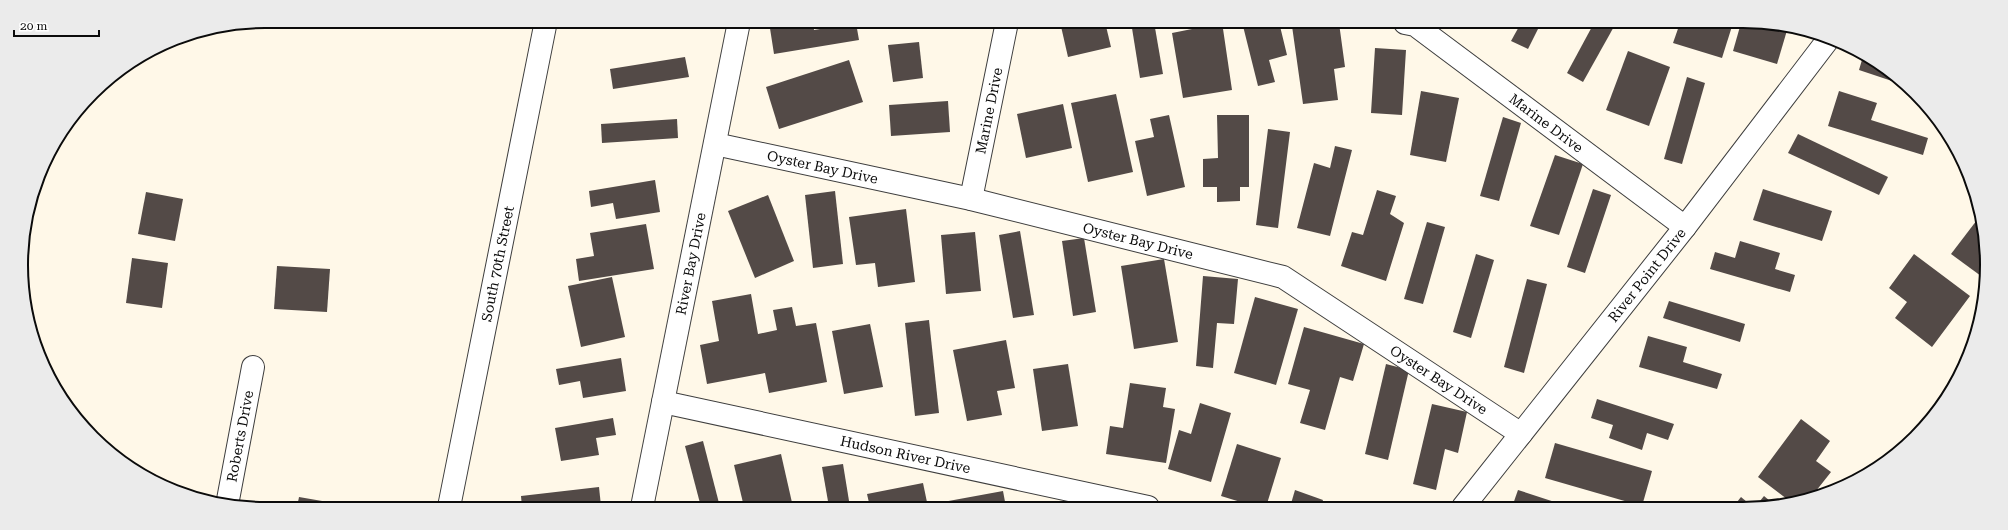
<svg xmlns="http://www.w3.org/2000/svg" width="2008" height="530" viewBox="0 0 2008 530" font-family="'Roboto Serif',serif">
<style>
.building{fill:#534a47}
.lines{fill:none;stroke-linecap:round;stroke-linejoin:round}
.street-casing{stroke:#3e3e3e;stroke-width:24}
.street{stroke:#fff;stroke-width:22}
.labels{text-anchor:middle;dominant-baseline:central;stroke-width:4;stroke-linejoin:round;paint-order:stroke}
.street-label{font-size:14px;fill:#0b0b0b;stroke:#fff}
.rim{fill:none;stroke:#0b0b0b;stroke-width:2}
</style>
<rect width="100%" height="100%" fill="#fff8e8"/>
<g class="building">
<path d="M769,22h44l1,8 42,-7 3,17 -85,14z"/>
<path d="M1060,22h45l6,25 -43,10z"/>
<path d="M1131,22h23l9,52 -23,4z"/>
<path d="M1196,22h26l10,68 -49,8 -11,-65 25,-5z"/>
<path d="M1242,22h37l8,33 -18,5 6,22 -17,4z"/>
<path d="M1313,22l26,1 6,44 -11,2 4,31 -35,4 -11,-78z"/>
<path d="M1521,23h20l-13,26 -17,-8z"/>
<path d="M1594,23h22l-33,59 -16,-9z"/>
<path d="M1680,23h53l-11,35 -49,-15z"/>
<path d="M1741,23h34l13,4 -11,37 -44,-13z"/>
<path d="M919,42l4,36 -30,4 -5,-37z"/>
<path d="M1375,48l31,2 -4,65 -31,-2z"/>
<path d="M1628,51l42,16 -21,59 -43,-16z"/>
<path d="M1864,53l1,1 33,29 -39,-13z"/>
<path d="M685,57l4,20 -76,12 -3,-20z"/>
<path d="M849,60l14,42 -84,27 -13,-42z"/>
<path d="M1687,77l18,6 -23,81 -18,-5z"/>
<path d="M1421,91l38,7 -13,64 -36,-7z"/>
<path d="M1839,91l38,12 -6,17 57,18 -5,17 -95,-29z"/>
<path d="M1116,94l17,78 -45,10 -17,-79z"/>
<path d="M948,101l2,31 -59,4 -2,-31z"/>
<path d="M1063,104l9,44 -46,10 -9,-44z"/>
<path d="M1169,115l16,72 -38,9 -12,-55 19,-4 -4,-18z"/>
<path d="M1217,115h32v72h-9v14l-23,1v-15h-14v-28l15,-1z"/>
<path d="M1503,117l18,6 -22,78 -19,-5z"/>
<path d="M677,119l1,19 -76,5 -1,-19z"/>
<path d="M1268,129l22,3 -12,96 -22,-3z"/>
<path d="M1798,134l90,43 -9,18 -91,-42z"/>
<path d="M1335,146l17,4 -22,86 -33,-8 17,-65 16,5z"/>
<path d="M1555,155l28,9 -24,71 -29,-9z"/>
<path d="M655,180l5,32 -44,7 -3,-16 -22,4 -2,-16z"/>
<path d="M1593,189l18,6 -26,78 -18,-6z"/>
<path d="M1763,189l69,22 -10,30 -69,-21z"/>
<path d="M1377,190l19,6 -6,18 14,9 -18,58 -45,-15 11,-34 11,3z"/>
<path d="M835,191l8,73 -30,4 -8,-73z"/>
<path d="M146,192l37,7 -8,42 -37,-7z"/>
<path d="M768,195l26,66 -39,17 -27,-67z"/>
<path d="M906,209l9,73 -37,5 -3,-24 -19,2 -7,-48z"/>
<path d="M1980,216l3,57 -2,3 -30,-22z"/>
<path d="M1427,222l18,5 -22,77 -19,-5z"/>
<path d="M646,224l8,45 -75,12 -3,-22 18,-3 -4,-23z"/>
<path d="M1020,231l14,84 -21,3 -14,-83z"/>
<path d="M975,232l6,59 -35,3 -5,-59z"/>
<path d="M1084,238l12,74 -23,4 -11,-75z"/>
<path d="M1740,241l40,12 -5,16 20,6 -5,17 -80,-23 5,-17 20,6z"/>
<path d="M1476,254l18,6 -23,78 -18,-6z"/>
<path d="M1914,254l56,42 -38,51 -37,-29 12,-16 -18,-14z"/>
<path d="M132,258l36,5 -6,45 -36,-5z"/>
<path d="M1164,259l14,83 -44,7 -13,-83z"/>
<path d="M277,266l53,3 -3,43 -53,-3z"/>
<path d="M1203,276l35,3 -4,45 -17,-1 -4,45 -17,-2z"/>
<path d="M612,277l13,60 -44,10 -13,-61z"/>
<path d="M1527,279l20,5 -23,89 -20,-6z"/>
<path d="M751,294l7,40 19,-4 -4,-20 19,-3 4,19 20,-3 11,59 -58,11 -4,-20 -58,11 -7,-39 19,-4 -7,-40z"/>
<path d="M1255,297l43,12 -22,76 -42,-12z"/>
<path d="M1669,301l76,23 -5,18 -77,-24z"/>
<path d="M929,320l10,93 -24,3 -10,-93z"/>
<path d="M870,324l13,63 -39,7 -12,-63z"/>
<path d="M1304,327l60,17 -11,37 -13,-4 -15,53 -25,-7 10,-33 -22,-6z"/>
<path d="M1648,336l39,11 -4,15 39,12 -5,15 -78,-22z"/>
<path d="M1006,340l9,48 -18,3 5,24 -35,6 -14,-71z"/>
<path d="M621,358l5,33 -43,7 -3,-17 -21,4 -3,-16z"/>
<path d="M1068,364l10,62 -36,5 -9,-62z"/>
<path d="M1386,364l23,6 -21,90 -23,-6z"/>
<path d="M1130,383l36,5 -3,19 12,2 -9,54 -60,-9 4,-28 13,2z"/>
<path d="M1597,399l77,25 -6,16 -21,-7 -5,17 -33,-12 4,-13 -22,-7z"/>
<path d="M1200,403l31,10 -20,69 -43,-13 11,-39 12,4z"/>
<path d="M1432,404l35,8 -9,41 -13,-4 -9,41 -23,-6z"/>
<path d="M613,418l3,17 -20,3 3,17 -38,6 -6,-33z"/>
<path d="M1801,419l29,22 -14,20 15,11 -19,24 -21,6 -33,-25z"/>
<path d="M703,441l17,66h-19l-16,-61z"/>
<path d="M1555,443l97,28 -10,35 -97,-28z"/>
<path d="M1237,444l44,14 -15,49h-9l-36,-11z"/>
<path d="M781,454l12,53h-49l-10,-42z"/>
<path d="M843,464l7,43h-21l-7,-40z"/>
<path d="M923,483l5,24h-58l-3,-13z"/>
<path d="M599,487l2,19 -79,1 -1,-11z"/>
<path d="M1295,490l28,10 -2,7h-31z"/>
<path d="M1518,490l52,17h-58z"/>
<path d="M1003,491l3,16h-62l-1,-5z"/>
<path d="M1764,496l12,10 -21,1z"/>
<path d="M299,497l52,9 -1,1h-53z"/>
<path d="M1741,497l12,10h-20z"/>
</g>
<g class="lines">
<defs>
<g id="street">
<path id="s1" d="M1405,23l10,2 270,202"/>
<path id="s2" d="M715,144l256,55 312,78 238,157"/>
<path id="s3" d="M971,199l36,-177"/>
<path id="s4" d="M663,402l485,105"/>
<path id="s5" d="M227,505l26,-138"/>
<path id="s6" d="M449,507l97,-486"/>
<path id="s7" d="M642,507l97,-485"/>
<path id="s8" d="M1463,507l222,-280 142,-186"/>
</g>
</defs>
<use href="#street" class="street-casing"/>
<use href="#street" class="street"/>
</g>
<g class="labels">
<g class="street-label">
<text stroke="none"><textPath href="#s3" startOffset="90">Marine Drive</textPath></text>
<text stroke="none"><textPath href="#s1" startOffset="174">Marine Drive</textPath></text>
<text stroke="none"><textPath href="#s2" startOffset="110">Oyster Bay Drive</textPath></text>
<text stroke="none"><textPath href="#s2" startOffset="434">Oyster Bay Drive</textPath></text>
<text stroke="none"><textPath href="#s6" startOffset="248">South 70th Street</textPath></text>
<text stroke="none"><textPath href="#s7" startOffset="248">River Bay Drive</textPath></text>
<text stroke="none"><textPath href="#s8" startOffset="296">River Point Drive</textPath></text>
<text stroke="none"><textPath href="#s2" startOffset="770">Oyster Bay Drive</textPath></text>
<text stroke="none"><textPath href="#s5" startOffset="70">Roberts Drive</textPath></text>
<text stroke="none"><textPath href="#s4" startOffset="248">Hudson River Drive</textPath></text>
</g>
</g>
<path d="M0 0H2008V530H0ZM265 28H1743A237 237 0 0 1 1980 265V265A237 237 0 0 1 1743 502H265A237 237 0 0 1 28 265V265A237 237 0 0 1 265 28Z" fill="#ebebeb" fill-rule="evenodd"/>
<path class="rim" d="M265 28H1743A237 237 0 0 1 1980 265V265A237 237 0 0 1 1743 502H265A237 237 0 0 1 28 265V265A237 237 0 0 1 265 28Z"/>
<path d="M14 30v6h85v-6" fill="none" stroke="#0b0b0b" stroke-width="2"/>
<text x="20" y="30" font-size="12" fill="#0b0b0b" stroke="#ffffff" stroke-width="3" paint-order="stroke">20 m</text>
</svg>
